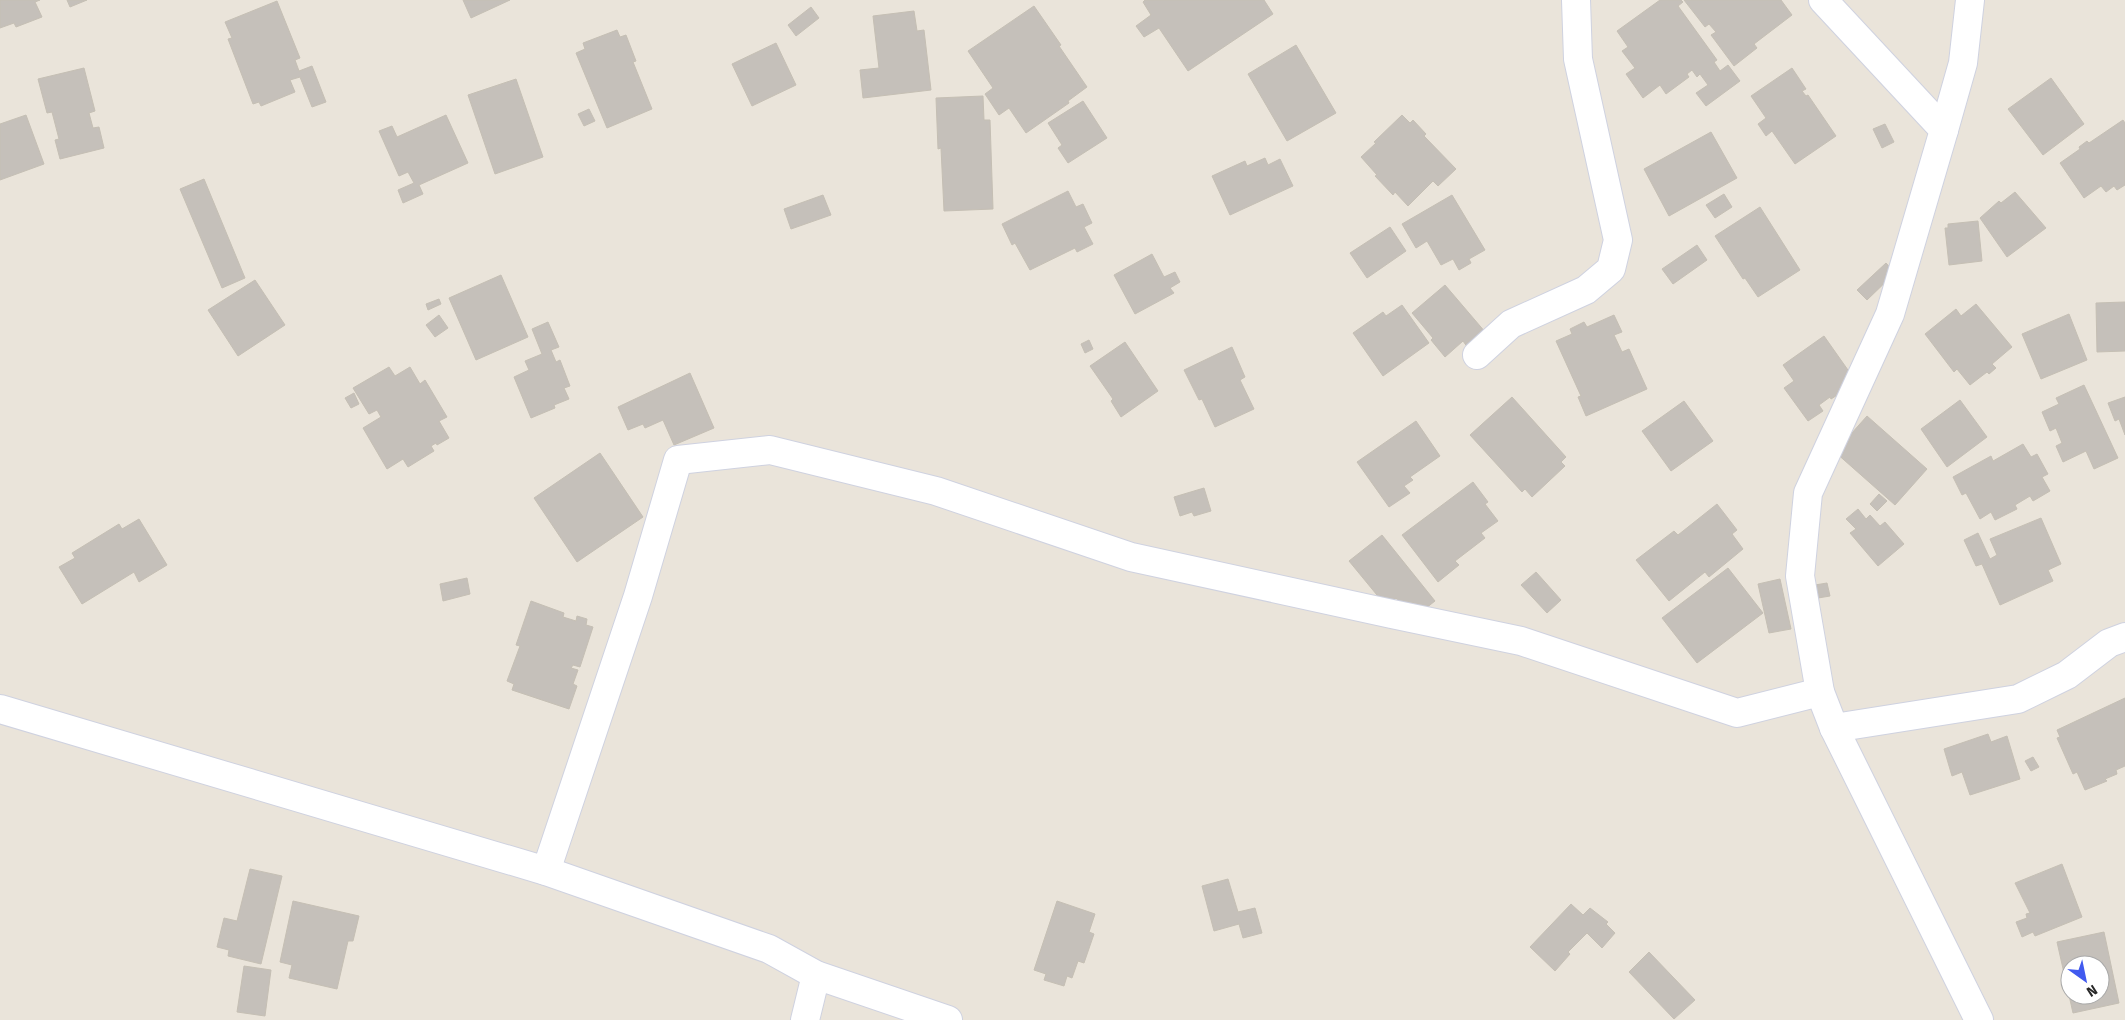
<svg xmlns="http://www.w3.org/2000/svg" width="2125" height="1020" viewBox="0 0 2125 1020" font-family="'Fira Sans',sans-serif">
<style>
.building{fill:#c5c0ba;stroke:#c5bfb4;fill-rule:evenodd}
.lines{fill:none;stroke-linecap:round;stroke-linejoin:round}
.minor-casing{stroke:#cfd2e0;stroke-width:30}
.minor{stroke:#fff;stroke-width:28}
</style>
<rect width="100%" height="100%" fill="#eae4da"/>
<g class="building">
<path d="M0,0h40l-5,2 7,15 -26,10 -2,-4 -14,5z"/>
<path d="M67,0h20l-17,7z"/>
<path d="M463,0h47l-39,18z"/>
<path d="M1145,0h119l9,14 -85,57 -29,-43 -15,9 -8,-11 15,-11 -8,-13z"/>
<path d="M1660,0h21l2,2 -5,4 39,54 -3,2 6,9 8,-6 12,16 -34,25 -10,-13 12,-8 -8,-11 -3,3 -5,-7 -5,4 2,3 -23,17 -6,-9 -17,13 -17,-24 9,-6 -13,-17 6,-4 -11,-16z"/>
<path d="M1684,0h97l11,15 -38,29 3,4 -23,18 -23,-31 5,-3 -7,-8 -4,3z"/>
<path d="M277,1l23,57 -5,2 4,11 13,-5 14,36 -14,5 -12,-30 -10,3 5,12 -34,14 -2,-4 -6,2 -25,-65 4,-1 -7,-16z"/>
<path d="M1034,6l27,39 -2,1 28,41 -19,14 1,2 -43,30 -17,-25 -10,7 -14,-21 8,-6 -25,-37z"/>
<path d="M811,7l8,11 -23,18 -8,-11z"/>
<path d="M914,11l3,20 7,-1 7,60 -68,8 -3,-28 19,-2 -6,-52z"/>
<path d="M617,30l3,7 6,-2 10,26 -3,1 19,47 -45,19 -31,-75 9,-4 -2,-6z"/>
<path d="M776,43l20,42 -44,21 -20,-42z"/>
<path d="M1296,45l40,68 -49,28 -39,-67z"/>
<path d="M84,68l11,43 -6,2 4,15 6,-1 5,21 -44,11 -5,-19 4,-1 -7,-27 -5,1 -9,-34z"/>
<path d="M1792,68l14,21 -4,2 4,5 2,-1 28,41 -41,28 -23,-33 -6,5 -8,-12 8,-6 -15,-22z"/>
<path d="M2051,78l33,46 -41,31 -35,-46z"/>
<path d="M516,79l27,78 -48,17 -27,-79z"/>
<path d="M983,96l1,24h6l3,89 -49,2 -3,-63 -3,1 -2,-51z"/>
<path d="M1083,101l24,37 -39,25 -10,-15 4,-3 -14,-22z"/>
<path d="M589,109l6,12 -11,5 -6,-12z"/>
<path d="M26,115l18,49 -44,16v-56z"/>
<path d="M446,115l22,48 -49,22 4,9 -20,9 -5,-13 16,-7 -6,-11 -9,4 -20,-45 13,-5 5,11z"/>
<path d="M1402,115l8,8 3,-3 13,14 -2,2 32,33 -18,17 -5,-5 -25,25 -13,-14 -2,3 -18,-19 2,-1 -16,-18 15,-14 -2,-1z"/>
<path d="M2123,120l2,3v62l-8,5 -3,-4 -8,6 -5,-6 -17,12 -24,-35 20,-14 -1,-2 8,-6 2,2z"/>
<path d="M1885,124l9,18 -12,6 -9,-19z"/>
<path d="M1711,132l26,46 -68,38 -25,-47z"/>
<path d="M1265,158l3,7 12,-6 13,27 -63,29 -18,-39 33,-15 2,5z"/>
<path d="M204,179l41,99 -23,10 -42,-99z"/>
<path d="M1068,191l8,16 7,-3 9,19 -8,4 9,17 -16,8 -2,-4 -45,22 -15,-27 -3,2 -10,-21z"/>
<path d="M2015,192l31,36 -39,29 -27,-39 19,-17 2,2z"/>
<path d="M1724,194l8,13 -17,11 -9,-13z"/>
<path d="M823,195l8,20 -40,14 -7,-20z"/>
<path d="M1452,195l33,55 -16,9 2,4 -12,7 -6,-11 -12,6 -14,-24 -11,7 -14,-24z"/>
<path d="M1760,207l40,63 -42,27 -13,-19 -2,1 -28,-43z"/>
<path d="M1978,221l4,40 -33,4 -4,-37h3v-4z"/>
<path d="M1390,227l16,24 -39,27 -17,-25z"/>
<path d="M1697,245l10,15 -34,24 -11,-15z"/>
<path d="M1152,254l12,23 11,-5 5,10 -10,6 4,5 -39,21 -21,-39z"/>
<path d="M1886,263l9,10 -28,27 -10,-10z"/>
<path d="M501,275l27,62 -52,23 -27,-62z"/>
<path d="M255,280l30,45 -47,31 -30,-46z"/>
<path d="M1445,285l41,48 -18,15 -5,-7 -18,16 -14,-17 2,-2 -21,-25z"/>
<path d="M439,299l2,5 -13,6 -2,-6z"/>
<path d="M2125,302v49l-28,1 -1,-49z"/>
<path d="M1976,304l36,43 -20,17 4,4 -7,6 -2,-2 -17,13 -13,-16 -3,3 -29,-38 31,-25 5,7z"/>
<path d="M1402,305l27,38 -46,33 -30,-43 30,-21 3,4z"/>
<path d="M2069,314l18,46 -46,19 -19,-45z"/>
<path d="M439,315l9,13 -13,9 -9,-12z"/>
<path d="M1614,315l8,17 -8,3 8,17 7,-3 18,40 -61,27 -8,-19 3,-1 -25,-55 16,-7 -2,-5 14,-7 3,5z"/>
<path d="M548,322l11,25 -8,3 5,12 4,-2 10,26 -6,2 5,11 -15,6 1,3 -24,10 -17,-41 15,-7 -4,-9 17,-7 -10,-25z"/>
<path d="M1824,336l31,44 -17,12 1,2 -8,5 -1,-2 -11,8 4,6 -15,10 -24,-33 10,-7 -11,-16z"/>
<path d="M1089,340l4,9 -8,4 -4,-9z"/>
<path d="M1125,342l33,49 -37,26 -10,-16 2,-2 -23,-33z"/>
<path d="M1232,347l13,30 -5,3 14,29 -39,18 -13,-28 -3,1 -15,-30z"/>
<path d="M389,367l6,9 15,-9 10,17 5,-4 22,37 -8,4 10,17 -12,7 -1,-2 -5,3 3,5 -26,16 -5,-8 -16,10 -24,-41 18,-11 -4,-7 -8,4 -16,-26z"/>
<path d="M690,373l24,55 -40,17 -11,-25 -18,8 -2,-4 -15,6 -10,-23z"/>
<path d="M2084,385l34,73 -24,11 -8,-18 -23,11 -7,-16 6,-3 -6,-15 -6,3 -8,-19 17,-8 -3,-6z"/>
<path d="M354,393l5,11 -8,4 -6,-10z"/>
<path d="M1512,397l54,60 -5,5 4,4 -33,31 -7,-8 -3,3 -52,-57z"/>
<path d="M2125,397v38l-6,-16 -4,2 -7,-18z"/>
<path d="M1960,400l27,37 -40,30 -26,-38z"/>
<path d="M1684,401l29,40 -42,30 -29,-40z"/>
<path d="M1867,416l60,53 -32,36 -60,-53z"/>
<path d="M1416,421l24,35 -30,21 3,3 -9,6 6,7 -21,14 -32,-45z"/>
<path d="M2023,444l8,13 6,-3 11,20 -6,3 8,14 -17,10 -3,-5 -15,9 2,4 -22,11 -4,-8 -11,7 -14,-26 -4,2 -9,-18 38,-21 2,5z"/>
<path d="M600,453l43,64 -66,45 -43,-64z"/>
<path d="M1473,482l15,20 -3,2 13,17 -17,12 4,5 -30,23 4,4 -21,17 -36,-47z"/>
<path d="M1204,488l7,23 -17,5 -2,-4 -12,4 -6,-19z"/>
<path d="M1879,494l8,7 -10,10 -7,-7z"/>
<path d="M1717,504l20,26 -5,4 11,15 -34,28 -4,-5 -36,29 -33,-41 38,-29 4,4z"/>
<path d="M1858,509l8,10 4,-4 10,11 5,-4 19,22 -26,22 -28,-33 6,-4 -10,-10z"/>
<path d="M2041,518l20,46 -13,6 5,11 -53,24 -18,-41 -6,2 -12,-26 14,-7 12,26 7,-4 -7,-16z"/>
<path d="M139,519l28,46 -28,17 -5,-10 -52,32 -23,-37 16,-9 -3,-5 47,-29 3,5z"/>
<path d="M1382,535l53,66 -14,11 -8,-10 -8,6 -9,-10 -10,8 -37,-45z"/>
<path d="M1728,568l35,45 -66,50 -35,-45z"/>
<path d="M1536,572l25,28 -14,13 -26,-28z"/>
<path d="M467,578l3,16 -27,7 -3,-17z"/>
<path d="M1780,579l11,50 -22,4 -11,-49z"/>
<path d="M1827,583l3,13 -12,2 -3,-13z"/>
<path d="M531,601l33,12 -1,4 13,4 1,-5 10,3 -1,6 7,2 -13,40 -7,-2 -2,3 7,2 -5,14 4,2 -8,23 -57,-19 2,-6 -7,-3 13,-35 -4,-1z"/>
<path d="M2125,698v68l-9,4 1,4 -12,5 2,2 -22,9 -8,-18 -4,2 -16,-36 3,-1 -3,-7z"/>
<path d="M1988,734l3,8 16,-6 13,43 -50,16 -8,-23 -10,4 -8,-27z"/>
<path d="M2033,757l6,10 -8,4 -6,-10z"/>
<path d="M2062,864l20,53 -47,19 -2,-4 -11,5 -6,-15 11,-4 -1,-4 4,-1 -15,-30z"/>
<path d="M250,869l32,7 -21,88 -33,-8 1,-6 -12,-3 7,-29 13,3z"/>
<path d="M1228,879l10,33 17,-4 7,25 -19,5 -4,-14 -25,7 -12,-45z"/>
<path d="M293,901l66,15 -6,25h-5l-11,48 -48,-11 3,-13 -12,-3z"/>
<path d="M1057,901l38,13 -6,18 5,2 -10,29 -6,-2 -6,17 -5,-2 -3,10 -20,-6 2,-6 -12,-4z"/>
<path d="M1571,904l12,11 7,-7 18,14 -2,2 9,9 -13,15 -15,-15 -19,19 2,2 -15,17 -25,-24z"/>
<path d="M2104,932l15,71 -46,10 -16,-71zM2070,965h30v30h-30z"/>
<path d="M1649,952l46,48 -21,19 -45,-47z"/>
<path d="M244,966l27,4 -6,46 -28,-4z"/>
</g>
<g class="lines">
<defs>
<g id="minor">
<path d="M1823,0l121,130 -54,184 -82,179 -8,83 20,116 14,36 145,292"/>
<path d="M1944,130l19,-67 7,-63"/>
<path d="M1477,355l34,-31 75,-34 25,-21 7,-29 -40,-181 -2,-59"/>
<path d="M0,709l546,162 223,78 47,26 132,45"/>
<path d="M1834,728l184,-29 49,-24 42,-32 16,-6"/>
<path d="M546,871l92,-275 40,-136 92,-10 166,41 195,66 261,57 129,27 216,72 83,-21"/>
<path d="M805,1020l11,-45"/>
</g>
</defs>
<use href="#minor" class="minor-casing"/>
<use href="#minor" class="minor"/>
</g>
<g transform="translate(2085 980) rotate(147)"><circle r="24" fill="#ffffff" stroke="#a9a9a9"/>
<path d="M0-4L9 19L0 12L-9 19Z" fill="#415aef"/>
<text y="-8" font-size="14" font-weight="bold" text-anchor="middle" fill="#282828">N</text>
</g>
</svg>
